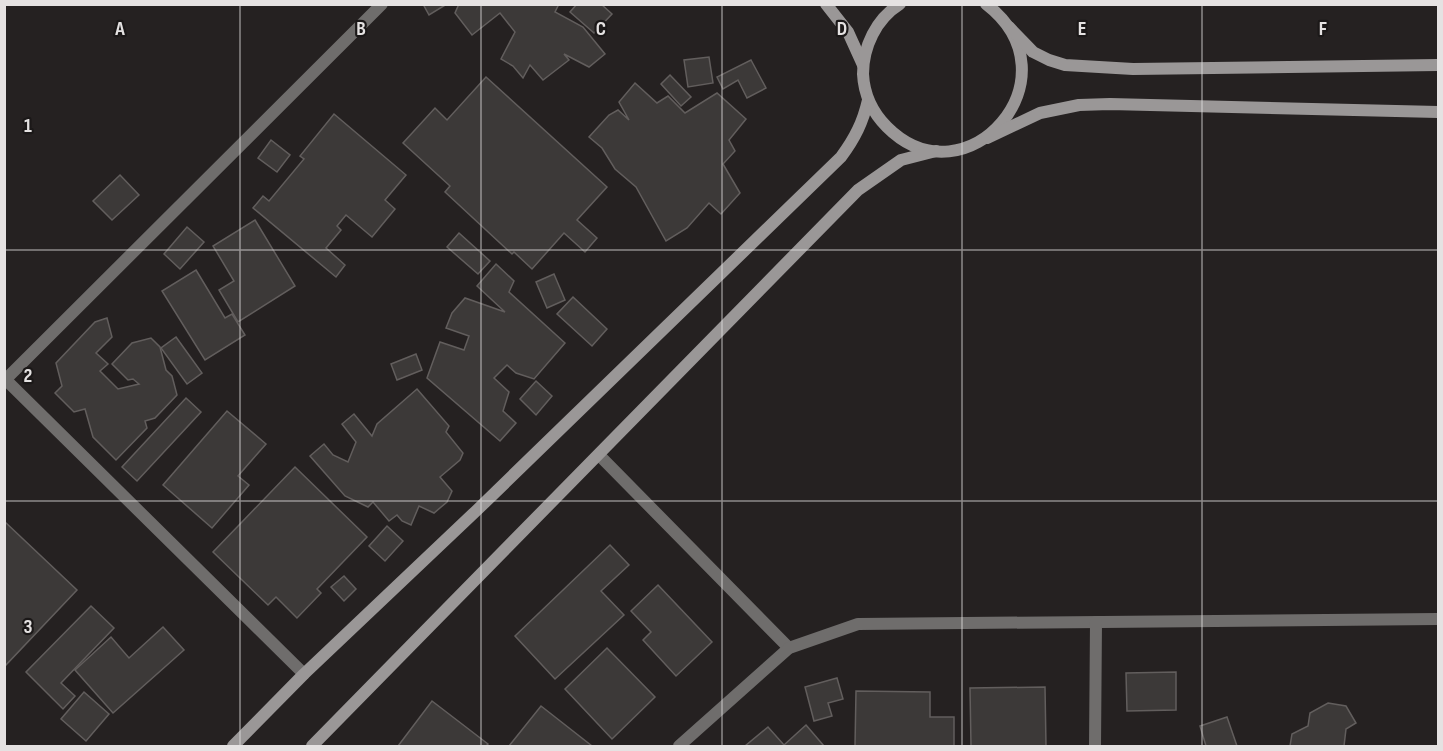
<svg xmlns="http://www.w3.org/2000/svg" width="1443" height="751" viewBox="0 0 1443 751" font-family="'Sofia Sans Condensed',sans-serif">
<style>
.building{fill:#3c3938;stroke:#625e5d;stroke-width:1.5}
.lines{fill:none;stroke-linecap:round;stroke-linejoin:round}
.street{stroke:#6f6d6c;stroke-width:12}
.secondary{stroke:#9a9797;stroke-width:12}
.grid{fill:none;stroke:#e5e2e2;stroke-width:1.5;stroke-opacity:0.55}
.grid-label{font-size:20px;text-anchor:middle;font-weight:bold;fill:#e5e2e2;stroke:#1b1818;stroke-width:4.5;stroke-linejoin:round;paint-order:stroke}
</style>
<rect width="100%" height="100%" fill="#252121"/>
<g class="building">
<path d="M423,4h24l-18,11z"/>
<path d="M459,4h100l-4,8 28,15 22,27 -16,13 -25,-13 5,6 -26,20 -13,-15 -7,13 -10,-12 -12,-7 14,-27 -15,-19 -28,22 -17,-22z"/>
<path d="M577,4h24l11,10 -18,19 -24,-21z"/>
<path d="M709,57l4,26 -25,4 -4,-27z"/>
<path d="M751,60l15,28 -19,10 -9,-18 -15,9 -6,-12z"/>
<path d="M670,75l21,22 -10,9 -20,-22z"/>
<path d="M486,77l121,110 -30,33 20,18 -12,14 -21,-19 -32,36 -18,-17 -2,2 -67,-62 5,-6 -47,-43 32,-35 12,12z"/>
<path d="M635,83l22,20 11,-7 17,17 32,-20 29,26 -17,21 6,11 -12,13 17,29 -19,21 -12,-11 -22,25 -21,13 -30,-54 -21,-18 -13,-21 -13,-11 20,-22 9,-5 11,10 -10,-18z"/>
<path d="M334,114l72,61 -21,25 10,9 -23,28 -26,-22 -9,11 4,4 -15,18 19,17 -9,12 -83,-69 10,-12 6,5 35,-42 -4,-3z"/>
<path d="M271,140l19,15 -13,17 -19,-14z"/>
<path d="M120,175l19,20 -27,25 -19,-19z"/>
<path d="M255,220l40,66 -57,36 -19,-32 15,-9 -21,-35z"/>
<path d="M187,227l17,15 -24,27 -16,-15z"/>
<path d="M459,233l31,28 -12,13 -31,-27z"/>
<path d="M496,264l18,17 -5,11 56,51 -31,36 -18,-6 -9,-8 -13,13 15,14 -6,19 13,12 -16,18 -73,-63 13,-36 24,8 5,-14 -23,-8 6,-15 13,-15 40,14 -28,-26z"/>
<path d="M196,270l29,48 7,-4 13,21 -40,25 -43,-69z"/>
<path d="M554,274l11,26 -18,8 -11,-26z"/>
<path d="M573,297l34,32 -15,17 -35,-32z"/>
<path d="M107,318l5,19 -16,16 12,11 -8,7 18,18 21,-5 -6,-5 -5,1 -16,-16 20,-21 19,-5 9,9 6,23 6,6 5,19 -22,23 -10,3 2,7 -31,32 -23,-23 -8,-28 -11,3 -19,-19 7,-7 -6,-23 39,-41z"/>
<path d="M176,337l26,36 -15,11 -26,-36z"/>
<path d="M416,354l6,16 -25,10 -6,-16z"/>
<path d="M536,381l16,15 -16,19 -16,-16z"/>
<path d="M417,389l32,37 -3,6 17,21 -3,7 -20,17 12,14 -5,11 -13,11 -15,-7 -8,19 -9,-4 -5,-6 -8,6 -16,-19 -5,5 -23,-11 -35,-40 14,-12 9,11 15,7 8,-20 -14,-18 12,-10 18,22 5,-12z"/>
<path d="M186,398l15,14 -64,69 -15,-14z"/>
<path d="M227,411l39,33 -28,32 11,9 -37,43 -49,-43z"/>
<path d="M295,467l72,70 -50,52 4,4 -24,25 -21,-21 -8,8 -55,-53z"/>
<path d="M4,521l73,69 -73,77z"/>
<path d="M387,526l16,15 -18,20 -16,-15z"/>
<path d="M610,545l19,20 -28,26 23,24 -69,64 -40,-43z"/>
<path d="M344,576l12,13 -12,12 -13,-14z"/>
<path d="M658,585l54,57 -36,34 -33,-36 8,-8 -20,-21z"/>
<path d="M91,606l23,22 -53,55 14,13 -12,13 -37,-37z"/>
<path d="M163,627l21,23 -71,63 -38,-43 36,-33 18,21z"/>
<path d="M607,648l48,49 -43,42 -47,-50z"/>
<path d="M1176,672v38l-49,1 -1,-38z"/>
<path d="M837,678l6,21 -15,4 4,13 -18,5 -9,-34z"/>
<path d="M1045,687l1,59h-75l-1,-58z"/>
<path d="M856,691l74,1v25h24v29h-99z"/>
<path d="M84,692l25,22 -23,27 -25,-22z"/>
<path d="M432,701l56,43 -2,2h-88z"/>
<path d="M1328,703l18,3 10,17 -10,6 -2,17h-54l2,-12 16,-8 2,-13z"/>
<path d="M541,706l51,40h-83z"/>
<path d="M1227,717l10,29h-31l-6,-20z"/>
<path d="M806,725l18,21h-79l23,-19 16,18z"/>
</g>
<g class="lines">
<g class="street">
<path d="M4,378l300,296"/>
<path d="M4,381l378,-377"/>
<path d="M599,455l190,193"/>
<path d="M679,746l110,-98 69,-24 580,-5"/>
<path d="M1095,746l1,-124"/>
</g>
<g class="secondary">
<path d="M826,4l22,28 15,33"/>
<path d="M900,4c-24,15 -37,43 -37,70 1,20 10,39 24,53 79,79 194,-50 99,-123"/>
<path d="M1009,27l24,25 16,8 16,5 68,4 305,-4"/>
<path d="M987,138l53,-25 39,-8 31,-1 328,8"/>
<path d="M233,746l71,-72 172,-163 365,-354c14,-19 22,-35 27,-57"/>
<path d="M312,746l546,-556 43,-30 35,-9"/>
</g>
</g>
<path class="grid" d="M240,4v742M481,4v742M722,4v742M962,4v742M1202,4v742M4,250h1434M4,501h1434"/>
<g class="grid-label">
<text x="120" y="35">A</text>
<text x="361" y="35">B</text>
<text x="601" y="35">C</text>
<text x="842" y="35">D</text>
<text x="1082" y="35">E</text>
<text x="1323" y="35">F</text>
<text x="28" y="132">1</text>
<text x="28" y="382">2</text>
<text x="28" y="633">3</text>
</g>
<rect width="1443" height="751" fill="none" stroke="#e5e2e2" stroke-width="12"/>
</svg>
